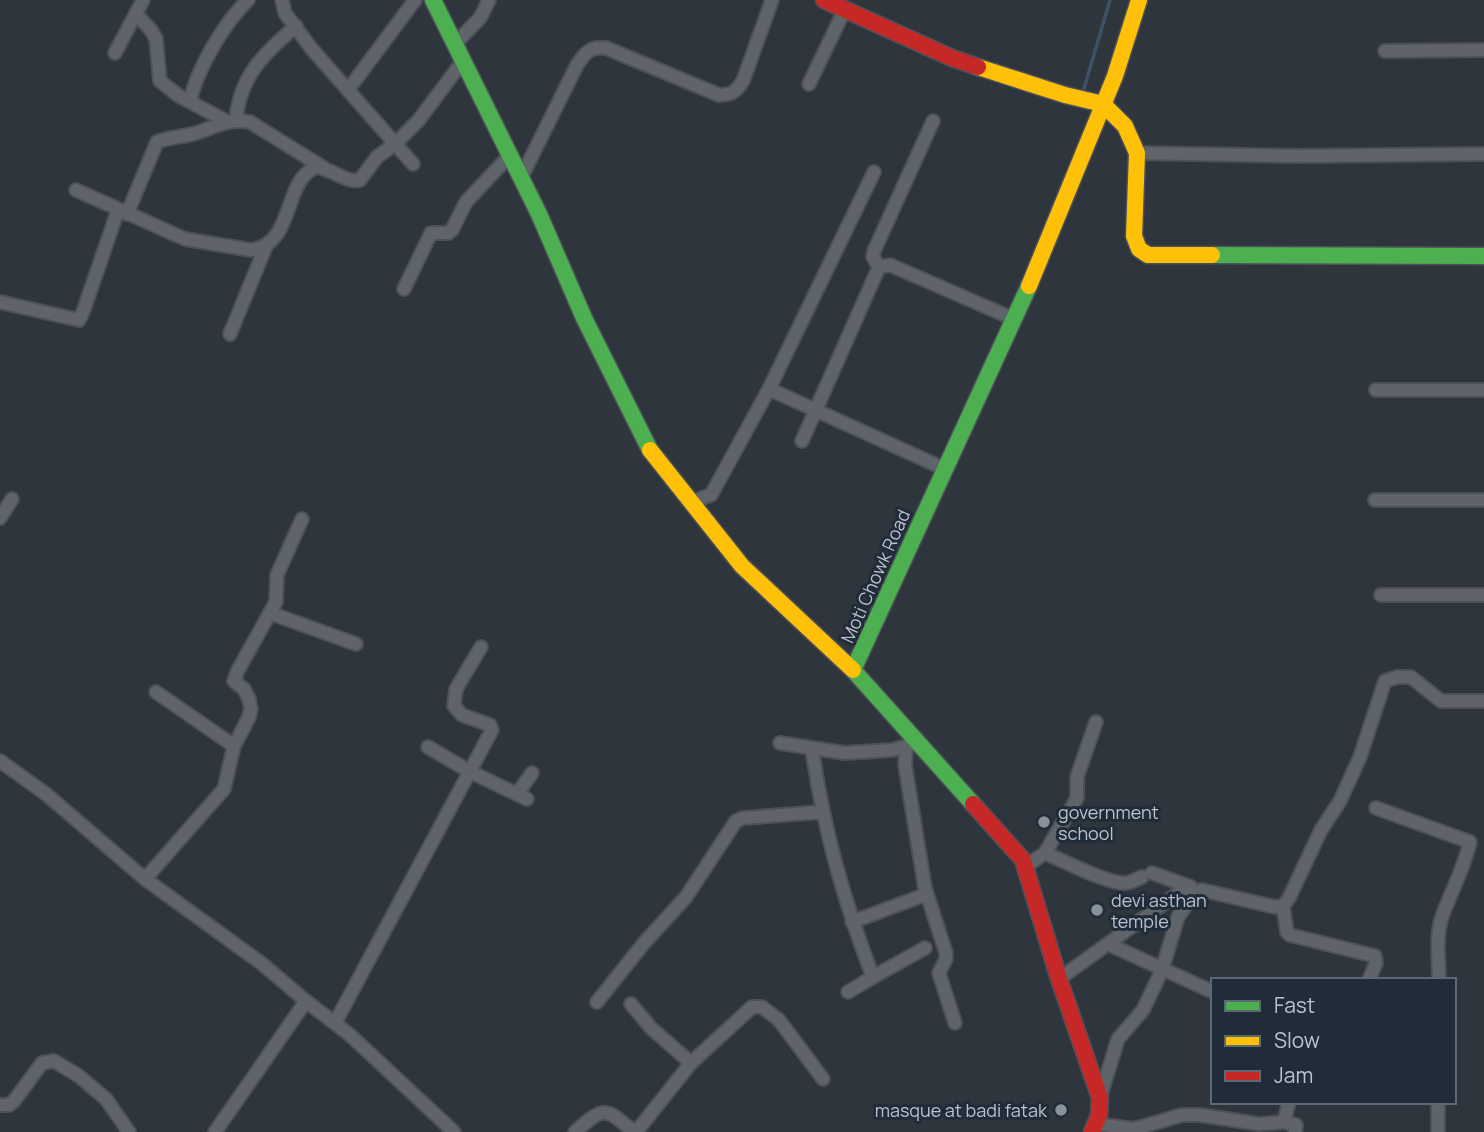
<svg xmlns="http://www.w3.org/2000/svg" width="1484" height="1132" viewBox="0 0 1484 1132" font-family="Manrope,sans-serif">
<style>
.lines{fill:none;stroke-linecap:round;stroke-linejoin:round}
.stream{stroke:#3d5168;stroke-width:3.5}
.street-casing{stroke:#4d5157;stroke-width:16}
.fast-casing{stroke:#4d5157;stroke-width:19}
.slow-casing{stroke:#4d5157;stroke-width:19}
.jam-casing{stroke:#4d5157;stroke-width:19}
.street{stroke:#5f646b;stroke-width:12}
.fast{stroke:#4caf50;stroke-width:16}
.slow{stroke:#ffc107;stroke-width:16}
.jam{stroke:#c62828;stroke-width:16}
.poi-dot{fill:#89919b;stroke:#212c39;stroke-width:2.5}
.labels{text-anchor:middle;dominant-baseline:central;stroke-width:6;stroke-linejoin:round;paint-order:stroke}
.street-label{font-size:18px;fill:#bac2cd;stroke:#212c39}
.poi-label{font-size:18px;fill:#bac2cd;stroke:#212c39;text-anchor:start}
</style>
<rect width="100%" height="100%" fill="#2e353d"/>
<g class="lines">
<path class="stream" d="M1083,92l27,-92"/>
<defs>
<g id="street">
<path d="M282,0l3,13 26,35 102,116"/>
<path d="M136,14l15,16 5,9 4,42 19,15 49,26"/>
<path d="M455,44l25,-26 9,-18"/>
<path d="M1385,51l99,-1"/>
<path d="M115,53l28,-53"/>
<path d="M809,84l36,-75"/>
<path d="M348,90l67,-90"/>
<path d="M190,101c7,-32 34,-78 58,-101"/>
<path d="M236,120c4,-45 28,-66 60,-94"/>
<path d="M1137,153l163,3 184,-2"/>
<path d="M521,178l56,-113c8,-12 13,-19 29,-17l113,47c12,0 17,-3 24,-14l29,-81"/>
<path d="M76,190l109,49 66,11c45,-6 31,-71 66,-83 15,2 28,16 43,13l17,-23 19,-14 22,-22 45,-60"/>
<path d="M127,214l30,-72c12,-5 26,-5 39,-9 19,-6 33,-15 54,-11l74,46"/>
<path d="M879,267l-6,-10 1,-6 59,-130"/>
<path d="M404,289l27,-56h17l4,-3 14,-28 44,-47"/>
<path d="M0,302l79,18 4,-8 35,-102"/>
<path d="M230,334l36,-88"/>
<path d="M769,389l105,-217"/>
<path d="M1376,390h108"/>
<path d="M802,441l77,-174 11,-2 124,54"/>
<path d="M1375,500h109"/>
<path d="M691,502l20,-7 58,-106 176,80"/>
<path d="M0,518l12,-19"/>
<path d="M1381,595h103"/>
<path d="M270,613l86,31"/>
<path d="M156,692l78,54"/>
<path d="M780,743l65,10 47,-3 19,-5"/>
<path d="M428,747l41,24 58,28"/>
<path d="M812,748c11,80 32,154 61,229l52,-29"/>
<path d="M906,748l-1,17 20,123 21,65v6l-7,14 16,50"/>
<path d="M0,761l46,33 99,85 116,84 45,38 44,34 104,97"/>
<path d="M517,794l15,-21"/>
<path d="M1376,808l94,34c-6,26 -18,48 -27,72 -8,20 -4,45 -4,66"/>
<path d="M1045,853c17,7 65,32 81,30 6,-1 11,-4 16,-6"/>
<path d="M1025,867l20,-14 32,-55v-21l19,-55"/>
<path d="M1152,873l39,14"/>
<path d="M145,879l79,-90 10,-43 15,-29 2,-8 -2,-10 -5,-10 -10,-8 3,-9 39,-70 1,-27 25,-56"/>
<path d="M1283,906l4,26 3,3 85,21 1,7 -7,17"/>
<path d="M852,922l75,-28"/>
<path d="M1108,944l105,48"/>
<path d="M1059,979l129,-93"/>
<path d="M848,992l25,-15"/>
<path d="M597,1002l47,-59 42,-46 50,-76 7,-3 79,-6"/>
<path d="M631,1004l20,24 40,35 61,-56h10l17,13 44,59"/>
<path d="M335,1023l157,-293 -2,-5 -28,-10 -8,-9 2,-17 25,-42"/>
<path d="M1100,1098l18,-59 25,-29 19,-40 16,-53 14,-20 10,-7 73,17 8,-1 6,-8 32,-68 19,-29 20,-44 25,-76 12,-4h14l30,24h43"/>
<path d="M0,1105h9l5,-4 28,-38 12,-2 25,15 27,23 23,33"/>
<path d="M1284,1122l5,-20"/>
<path d="M1096,1124l38,5 48,-14h18l59,9 25,-2 12,3 -1,7"/>
<path d="M215,1132l91,-131"/>
<path d="M575,1132c29,-26 30,-25 59,0"/>
<path d="M636,1132l55,-69"/>
<path d="M1438,1132v-30"/>
</g>
<g id="fast">
<path d="M433,0l106,214 45,104 66,132"/>
<path d="M1212,255l272,1"/>
<path d="M973,804l-120,-134 176,-384"/>
</g>
<g id="slow">
<path d="M978,67l87,28 38,9 22,22 12,27 -3,83 5,13 9,6h64"/>
<path d="M1029,286l86,-210 24,-76"/>
<path d="M650,450l92,116 111,104"/>
</g>
<g id="jam">
<path d="M824,0l128,58 26,9"/>
<path d="M973,804l50,56 36,119 41,119 -1,17 -7,17"/>
</g>
</defs>
<use href="#street" class="street-casing"/>
<use href="#fast" class="fast-casing"/>
<use href="#slow" class="slow-casing"/>
<use href="#jam" class="jam-casing"/>
<use href="#street" class="street"/>
<use href="#fast" class="fast"/>
<use href="#slow" class="slow"/>
<use href="#jam" class="jam"/>
</g>
<g class="poi-dot">
<circle cx="1044" cy="822" r="7"/>
<circle cx="1097" cy="910" r="7"/>
<circle cx="1061" cy="1110" r="7"/>
</g>
<g class="labels">
<g class="street-label">
<text transform="translate(875 576) rotate(-66)">Moti Chowk Road</text>
</g>
<g class="poi-label">
<text x="1058" y="812">government<tspan x="1058" dy="21">school</tspan></text>
<text x="1111" y="900">devi asthan<tspan x="1111" dy="21">temple</tspan></text>
<text x="1047" y="1110" text-anchor="end">masque at badi fatak</text>
</g>
</g>
<rect x="1211" y="978" width="245" height="126" fill="#212c39" stroke="#5e6874" stroke-width="2"/>
<rect x="1225" y="1001" width="35" height="10" fill="#4caf50" stroke="#5e6874" stroke-width="2"/>
<text x="1274" y="1013" font-size="21" fill="#bac2cd">Fast</text>
<rect x="1225" y="1036" width="35" height="10" fill="#ffc107" stroke="#5e6874" stroke-width="2"/>
<text x="1274" y="1048" font-size="21" fill="#bac2cd">Slow</text>
<rect x="1225" y="1071" width="35" height="10" fill="#c62828" stroke="#5e6874" stroke-width="2"/>
<text x="1274" y="1083" font-size="21" fill="#bac2cd">Jam</text>
</svg>
